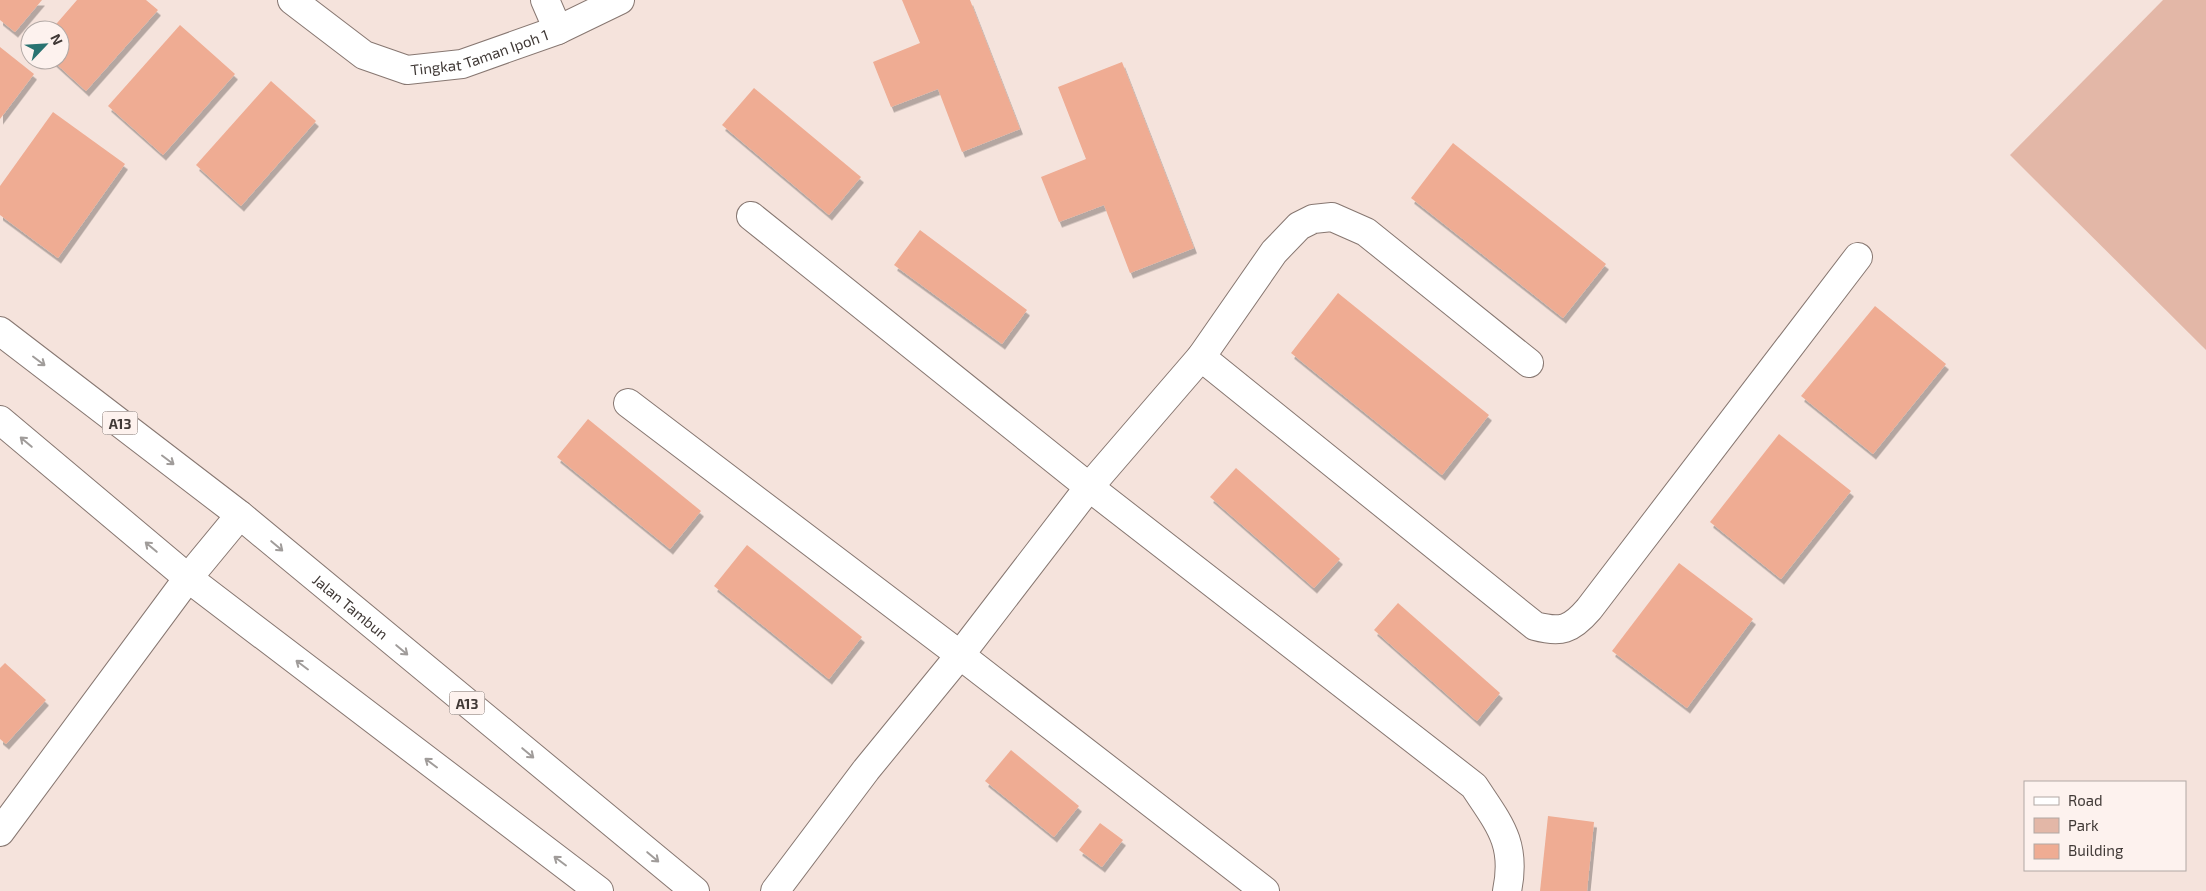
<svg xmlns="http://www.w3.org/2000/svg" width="2206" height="891" viewBox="0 0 2206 891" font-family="'Exo 2',sans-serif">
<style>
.green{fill:#e3b7a7}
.building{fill:#efac93;filter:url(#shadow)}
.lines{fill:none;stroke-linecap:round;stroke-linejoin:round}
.minor-casing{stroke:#877771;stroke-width:30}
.major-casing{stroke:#877771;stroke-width:30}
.minor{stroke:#fff;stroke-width:28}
.major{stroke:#fff;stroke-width:28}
.oneway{stroke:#a09c9a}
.labels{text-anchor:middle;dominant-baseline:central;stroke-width:4;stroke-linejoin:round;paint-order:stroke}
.shield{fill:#fdf2ee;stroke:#79706d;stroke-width:1}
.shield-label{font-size:14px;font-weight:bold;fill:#403936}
.street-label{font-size:15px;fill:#403936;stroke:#fdf2ee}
</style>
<defs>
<filter id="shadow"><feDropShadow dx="3" dy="5.5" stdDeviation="0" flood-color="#0004"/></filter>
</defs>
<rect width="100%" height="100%" fill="#f5e3dc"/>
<path class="green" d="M2163,0h43v350l-196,-195z"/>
<g class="building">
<path d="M0,0h42l-27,32 -15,-12z"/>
<path d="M77,0h69l12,10 -72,81 -34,-31h8v-30h-9z"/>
<path d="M902,0h68l50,129 -58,23 -24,-63 -47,18 -18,-45 47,-19z"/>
<path d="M180,25l55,49 -72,81 -55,-49z"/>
<path d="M0,47l34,27 -34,45z"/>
<path d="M1122,62l72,186 -64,25 -26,-68 -45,17 -18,-45 45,-18 -28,-72z"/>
<path d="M271,81l45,40 -75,85 -45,-41z"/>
<path d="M754,88l107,89 -32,38 -107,-90z"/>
<path d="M53,112l72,52 -67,94 -58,-43v-29z"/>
<path d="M1453,143l153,121 -43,54 -152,-120z"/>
<path d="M920,230l107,80 -25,34 -108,-79z"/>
<path d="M1338,293l151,122 -47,60 -151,-122z"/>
<path d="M1875,306l71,58 -73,90 -72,-58z"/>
<path d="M588,419l113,92 -31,38 -113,-92z"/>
<path d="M1779,434l72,57 -70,88 -71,-57z"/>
<path d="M1236,468l104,91 -26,29 -104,-91z"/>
<path d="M747,545l115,92 -33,42 -115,-93z"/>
<path d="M1679,563l74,56 -66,89 -75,-57z"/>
<path d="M1398,603l102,90 -23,28 -103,-91z"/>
<path d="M5,663l41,37 -40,44 -6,-5v-71z"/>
<path d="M1011,750l68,56 -25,31 -69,-56z"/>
<path d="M1548,816l46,6 -7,69h-47z"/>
<path d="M1100,823l23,17 -21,27 -23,-17z"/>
</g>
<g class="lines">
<defs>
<g id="minor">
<path id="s1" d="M292,0l72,55 43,15 55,-6 96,-34 62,-30"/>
<path d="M545,0l13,30"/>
<path d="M751,216l338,271 385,299c25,38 43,57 33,105"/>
<path d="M1201,357l334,269c26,7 36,4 54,-17l269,-352"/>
<path d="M628,403l332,252 305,236"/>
<path d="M0,832l188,-254 52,-63"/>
<path d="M775,891l91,-121 94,-115 129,-168 112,-130 73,-105 25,-26 14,-7 19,-2 34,15 163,131"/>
</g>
<g id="major">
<path id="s2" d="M0,331l240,184 455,376"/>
<path d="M0,420l188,158 411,313"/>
</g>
</defs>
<use href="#minor" class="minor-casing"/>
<use href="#major" class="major-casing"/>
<use href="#minor" class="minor"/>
<use href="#major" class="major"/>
</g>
<defs><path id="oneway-shaft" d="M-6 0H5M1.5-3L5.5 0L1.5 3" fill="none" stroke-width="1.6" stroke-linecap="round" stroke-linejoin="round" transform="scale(1.25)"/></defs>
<g class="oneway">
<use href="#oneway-shaft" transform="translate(39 361) rotate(37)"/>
<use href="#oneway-shaft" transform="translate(26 442) rotate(-140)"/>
<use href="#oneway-shaft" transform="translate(168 460) rotate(37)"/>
<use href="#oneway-shaft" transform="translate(277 546) rotate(40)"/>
<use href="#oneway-shaft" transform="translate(151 547) rotate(-140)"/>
<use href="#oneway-shaft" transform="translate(402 650) rotate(40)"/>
<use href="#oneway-shaft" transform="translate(302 665) rotate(-143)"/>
<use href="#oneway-shaft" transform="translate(528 753) rotate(40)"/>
<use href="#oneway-shaft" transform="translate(431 763) rotate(-143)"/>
<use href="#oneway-shaft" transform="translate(653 857) rotate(40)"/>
<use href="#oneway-shaft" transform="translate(560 861) rotate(-143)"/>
</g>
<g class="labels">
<g class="shield">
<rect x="102.5" y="411.5" width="35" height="23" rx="4"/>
<rect x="449.5" y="691.5" width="35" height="23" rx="4"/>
</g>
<g class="shield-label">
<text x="120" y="423">A13</text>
<text x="467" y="703">A13</text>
</g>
<g class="street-label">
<text stroke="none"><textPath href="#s1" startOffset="211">Tingkat Taman Ipoh 1</textPath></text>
<text stroke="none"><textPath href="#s2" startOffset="446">Jalan Tambun</textPath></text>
</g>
</g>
<rect x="2024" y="781" width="162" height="90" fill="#fdf2ee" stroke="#b1a8a4"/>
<rect x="2034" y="797" width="25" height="8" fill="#ffffff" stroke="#b1a8a4"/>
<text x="2068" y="806" font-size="15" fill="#403936">Road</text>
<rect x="2034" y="818" width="25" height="15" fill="#e3b7a7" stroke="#b1a8a4"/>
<text x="2068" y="831" font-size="15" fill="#403936">Park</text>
<rect x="2034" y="844" width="25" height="15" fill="#efac93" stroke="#b1a8a4"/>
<text x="2068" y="856" font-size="15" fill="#403936">Building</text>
<g transform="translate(45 45) rotate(65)"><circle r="24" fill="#fdf2ee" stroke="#b1a8a4"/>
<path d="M0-4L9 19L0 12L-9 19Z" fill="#297371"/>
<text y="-8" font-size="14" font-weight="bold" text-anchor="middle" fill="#403936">N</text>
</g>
</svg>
